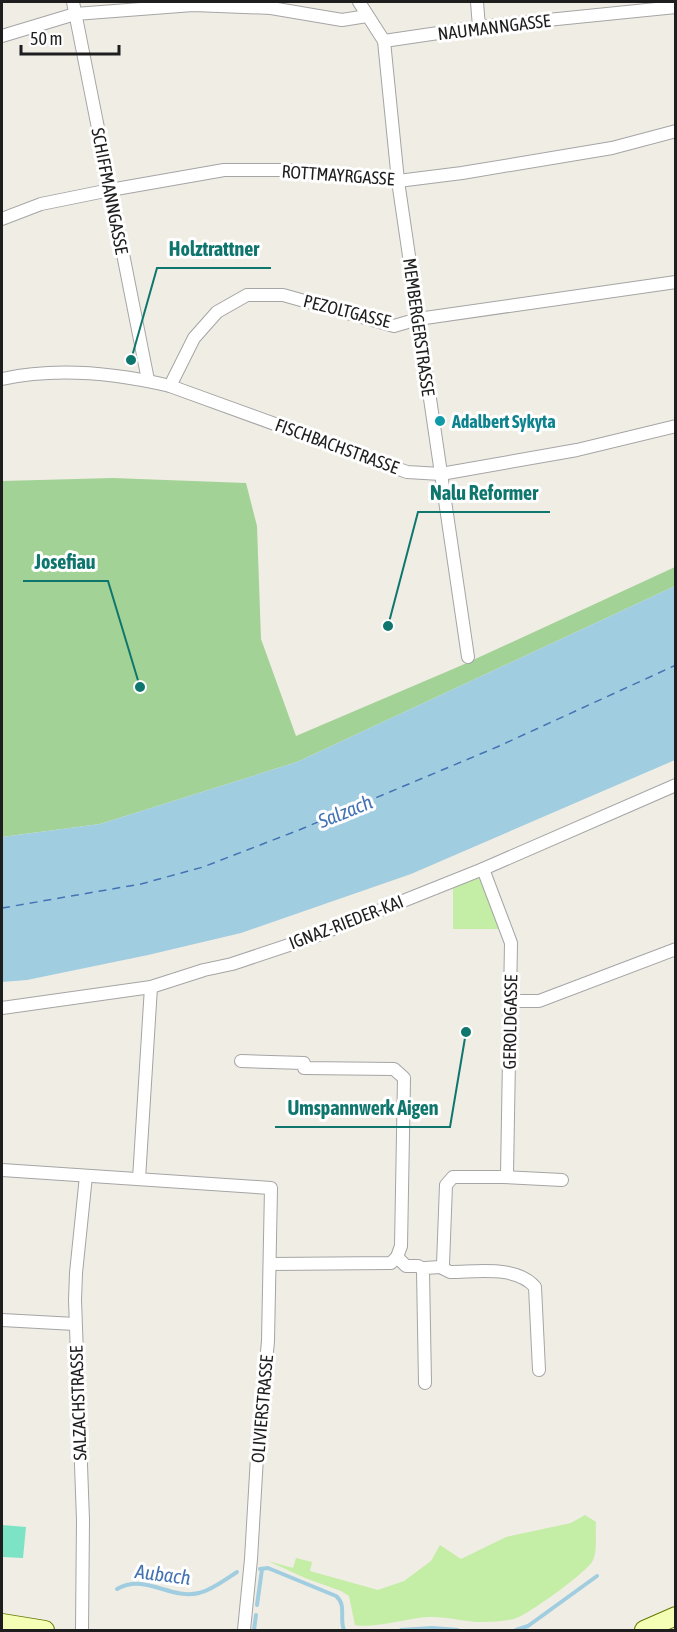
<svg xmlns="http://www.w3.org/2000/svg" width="677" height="1632" viewBox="0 0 677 1632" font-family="'Asap Condensed',sans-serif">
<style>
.grass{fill:#c4eda6}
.forest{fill:#a3d296}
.pitch{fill:#7ce4c4}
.water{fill:#a1cde0}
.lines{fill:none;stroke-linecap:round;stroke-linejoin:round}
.stream{stroke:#a1cde0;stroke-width:4}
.ferry{stroke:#4473b4;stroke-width:1.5;stroke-dasharray:8 6;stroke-linecap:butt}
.minor-casing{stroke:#a5a5a5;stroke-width:14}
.secondary-casing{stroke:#647a00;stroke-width:20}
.minor{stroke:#fff;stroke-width:12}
.secondary{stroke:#f4feb4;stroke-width:18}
.culture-dot{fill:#0f9aa8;stroke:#fff;stroke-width:2}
.labels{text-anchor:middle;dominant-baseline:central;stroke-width:6;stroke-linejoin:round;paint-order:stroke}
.street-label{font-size:18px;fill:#1e1e1e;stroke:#fff}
.culture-label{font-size:18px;font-weight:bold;fill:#0d838f;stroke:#fff;text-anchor:start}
.water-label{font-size:20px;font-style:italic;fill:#4473b4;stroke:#fff}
.leader{fill:none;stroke:#0f766e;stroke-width:2}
.callout-dot{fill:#0f766e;stroke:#fff;stroke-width:2}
.callout-label{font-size:20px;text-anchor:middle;font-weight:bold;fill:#0f766e;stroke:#fff;stroke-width:6;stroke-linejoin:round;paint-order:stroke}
</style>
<rect width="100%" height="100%" fill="#f0ede4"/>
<g class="grass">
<path d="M477,878l4,2 19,49h-47v-44z"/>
<path d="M585,1515l11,7c-1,12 2,30 -4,40 -8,12 -64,53 -78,57 -10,2 -21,3 -32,3 -18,0 -36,-6 -54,-5 -20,1 -55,12 -73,8l-6,-29 -8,-5 -36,-13 -37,-17 25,7 3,-10 16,4 -2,9 68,19 26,-9 27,-20 9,-16 21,14 45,-22 65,-14z"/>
</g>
<path class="forest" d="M113,478l133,5 11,43 4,113 35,97 164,-70 215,-99v19l-378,176 -197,62 -98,13v-356z"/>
<path class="pitch" d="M2,1525l24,2 -3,31 -21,-1z"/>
<path class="water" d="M675,586v174l-264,114 -170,59 -93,22 -121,25 -25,2v-145l98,-13 197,-62z"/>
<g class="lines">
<g class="stream">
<path d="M260,1569l8,-1 68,28c11,9 3,23 8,34"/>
<path d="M117,1589c29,-16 53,11 82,4 13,-3 27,-14 38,-21"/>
<path d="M257,1605l5,-36"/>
<path d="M254,1630l2,-15"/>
<path d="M401,1630l31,-2 26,2"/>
<path d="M516,1630l12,-4 69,-50"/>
</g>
<path class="ferry" d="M2,908l139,-24 62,-17 96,-37 198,-83 179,-82"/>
<defs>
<g id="minor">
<path d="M73,2l75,378"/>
<path d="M359,2l25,39 14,140 70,476"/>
<path d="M477,2l2,25"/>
<path d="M2,36l73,-22 118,-9 78,3 71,12 25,-4"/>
<path d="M384,41l95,-14 197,-20"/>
<path d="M2,219l39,-15 69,-14 114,-20h62l112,11 64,-8 150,-25 64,-17"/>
<path d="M2,379c55,-12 113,-6 168,7l237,86 34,2 136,-24 99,-24"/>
<path d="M170,386l24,-48 23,-26 30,-17h36l111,31 24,-7 258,-37"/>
<path d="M510,1001h29l137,-52"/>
<path d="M2,1008l149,-21 53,-17 28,-6 81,-27 170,-68 193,-84"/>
<path d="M241,1061l63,2v5l90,1 10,9 -3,168 -4,11 -6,6 -120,1"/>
<path d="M2,1170l269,18 -3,153 -11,116 -6,102 -7,71"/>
<path d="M503,1177l59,3"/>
<path d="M139,1179l12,-192"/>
<path d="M397,1257l9,9h12l5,3"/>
<path d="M440,1267l10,5c27,0 66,-7 85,15l4,83"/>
<path d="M2,1320l73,4"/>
<path d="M425,1383l-2,-112 2,-3 15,-1 3,-3 3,-79 7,-8h50l4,-3 4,-231 -28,-74"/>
<path d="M82,1630l1,-110 -8,-220 1,-27 10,-97"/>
</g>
<g id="secondary">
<path d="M2,1623l43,7"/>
<path d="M644,1630l32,-14"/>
</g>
</defs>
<use href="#minor" class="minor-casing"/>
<use href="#secondary" class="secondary-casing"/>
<use href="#minor" class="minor"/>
<use href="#secondary" class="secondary"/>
</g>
<circle class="culture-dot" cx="440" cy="421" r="6"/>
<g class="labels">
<g class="street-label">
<text transform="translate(494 27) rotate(-7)">NAUMANNGASSE</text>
<text transform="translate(338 175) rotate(4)">ROTTMAYRGASSE</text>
<text transform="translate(110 191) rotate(79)">SCHIFFMANNGASSE</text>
<text transform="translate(347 311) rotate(14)">PEZOLTGASSE</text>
<text transform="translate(419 327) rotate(82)">MEMBERGERSTRASSE</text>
<text transform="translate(337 446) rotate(20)">FISCHBACHSTRASSE</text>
<text transform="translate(346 922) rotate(-21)">IGNAZ-RIEDER-KAI</text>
<text transform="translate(510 1022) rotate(-89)">GEROLDGASSE</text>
<text transform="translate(78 1403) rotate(-92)">SALZACHSTRASSE</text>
<text transform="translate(262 1409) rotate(-85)">OLIVIERSTRASSE</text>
</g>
<g class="culture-label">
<text x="452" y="421">Adalbert Sykyta</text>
</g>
<g class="water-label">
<text transform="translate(345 811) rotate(-22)">Salzach</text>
<text transform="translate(163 1574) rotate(7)">Aubach</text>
</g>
</g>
<path class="leader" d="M131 360L157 268H271M388 626L418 512H550M140 687L108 581H23M466 1032L450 1127H275"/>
<g class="callout-dot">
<circle cx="131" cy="360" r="6"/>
<circle cx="388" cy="626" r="6"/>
<circle cx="140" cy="687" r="6"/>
<circle cx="466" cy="1032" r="6"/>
</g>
<g class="callout-label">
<text x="214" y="256">Holztrattner</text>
<text x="484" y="500">Nalu Reformer</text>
<text x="65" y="569">Josefiau</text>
<text x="363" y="1115">Umspannwerk Aigen</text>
</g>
<rect width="677" height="1632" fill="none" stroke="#1e1e1e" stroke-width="6"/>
<path d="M21 45v9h98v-9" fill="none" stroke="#1e1e1e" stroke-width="3"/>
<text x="30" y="45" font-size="18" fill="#1e1e1e" stroke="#ffffff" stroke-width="4.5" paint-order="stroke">50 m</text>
</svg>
